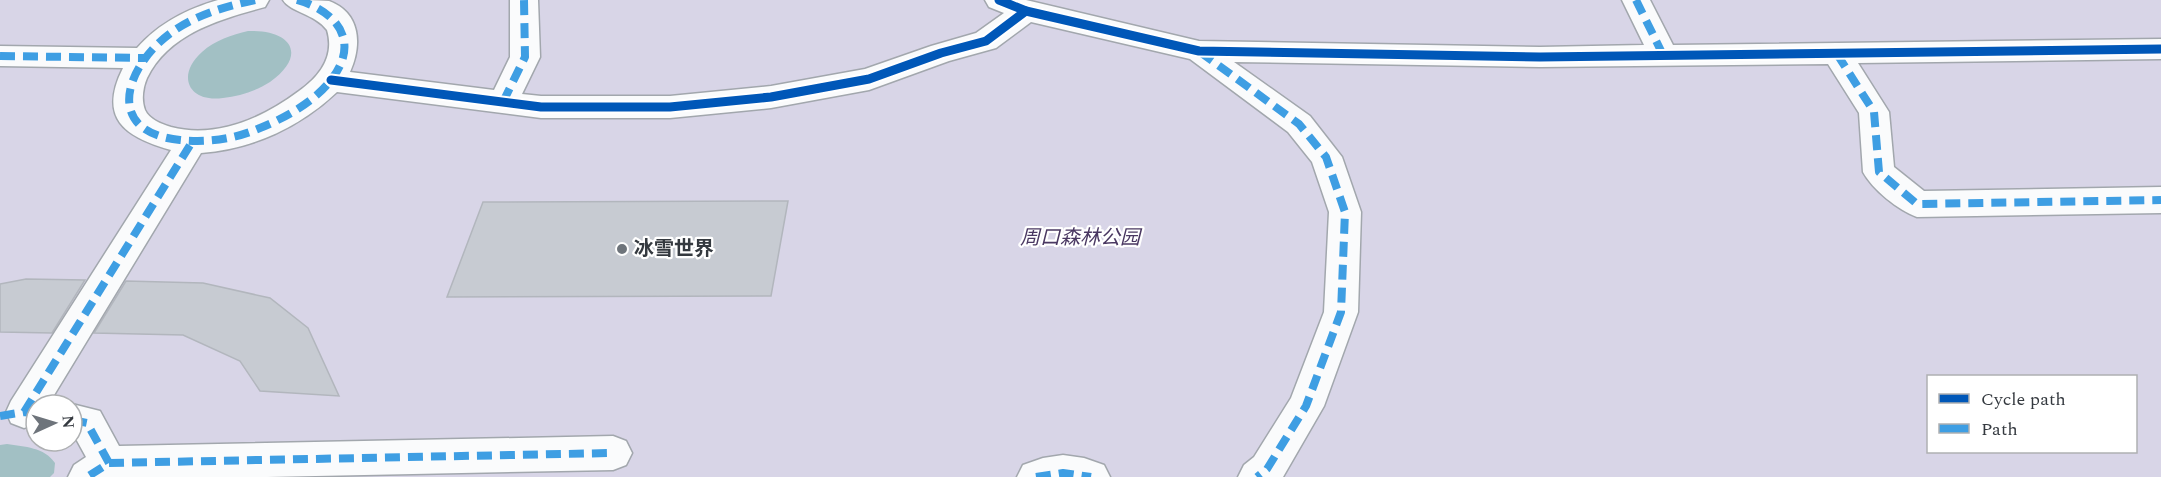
<svg xmlns="http://www.w3.org/2000/svg" width="2161" height="477" viewBox="0 0 2161 477" font-family="Spectral,'Noto Sans SC',serif">
<style>
.green{fill:#d8d5e7;fill-rule:evenodd}
.water{fill:#a2c0c4}
.building{fill:#c7cbd2;stroke:#b2b6bd;stroke-width:1.5}
.lines{fill:none;stroke-linecap:round;stroke-linejoin:round}
.minor-casing{stroke:#a2a7ad;stroke-width:3}
.minor{fill:#fafbfc;fill-rule:evenodd}
.quiet{stroke:#3e9ee3;stroke-width:8;stroke-dasharray:15 8;stroke-linecap:butt}
.cycleway-casing{stroke:#fff;stroke-width:13}
.cycleway{stroke:#0057b8;stroke-width:9}
.poi-dot{fill:#6e747b;stroke:#fff;stroke-width:2}
.labels{text-anchor:middle;dominant-baseline:central;stroke-width:4.5;stroke-linejoin:round;paint-order:stroke}
.park-label{font-size:20px;font-style:italic;fill:#4a3862;stroke:#fff}
.poi-label{font-size:20px;font-weight:bold;fill:#34393f;stroke:#fff;text-anchor:start}
</style>
<rect width="100%" height="100%" fill="#dbe2ea"/>
<path class="green" d="M0,0h2161v477h-2161zM1928,376h208v76h-208zM36,405h36v36h-36z"/>
<g class="water">
<path d="M248,31c42,-2 61,23 22,51 -14,9 -30,14 -47,16 -35,5 -47,-23 -21,-46 13,-12 30,-17 46,-21z"/>
<path d="M7,444c18,3 37,3 48,19l-1,10 -4,4h-50v-32z"/>
</g>
<g class="building">
<path d="M788,201l-17,95 -324,1 36,-95z"/>
<path d="M26,279l59,1 -33,53 -52,-1v-48z"/>
<path d="M126,281l77,2 67,15 38,30 31,68 -79,-5 -20,-30 -57,-26 -89,-2z"/>
</g>
<g class="lines">
<defs>
<g id="minor">
<path d="M218,0h51l-4,7c-44,12 -96,26 -118,71 -4,9 -6,22 -2,32 4,9 16,14 26,17 45,12 92,-9 128,-36 21,-15 36,-35 28,-61 -12,-16 -37,-18 -44,-30 13,0 34,0 46,1 32,12 33,44 21,71l144,18 16,-33v-57h28l2,57 -18,37 19,2h129l101,-10 94,-17 66,-23 45,-13 28,-20 -15,-6 -4,-7h41l173,41 341,6 104,-2 -22,-45h28l23,45 488,-6v20l-303,4 31,49 5,55 30,24 237,-4v26l-244,4c-19,-7 -44,-27 -54,-45l-4,-59 -31,-49 -288,3 -306,-5 76,54 32,41 19,55 -3,100 -34,94 -41,71h-45l6,-12 10,-8 37,-59 33,-86 5,-100 -17,-50 -24,-30 -98,-73 -159,-37 -35,26 -47,13 -80,29 -98,18 -101,10h-129l-204,-26c-37,35 -84,57 -136,61l-153,252h-12v19l-12,4 -13,-5 -5,-11 5,-11 160,-251c-47,-13 -73,-32 -48,-82l-123,-2v-20l137,2c22,-25 50,-39 81,-48z"/>
<path d="M72,404l28,7 19,35 494,-10 13,5 6,12 -6,12 -13,5 -346,7h-199l6,-12 12,-8 -11,-20 -3,-1v-31h-4z"/>
<path d="M1063,455l21,3 20,7 6,12h-93l6,-12 20,-7z"/>
</g>
</defs>
<use href="#minor" class="minor-casing"/>
<use href="#minor" class="minor"/>
<g class="quiet">
<path d="M255,0c-28,6 -56,14 -80,30 -48,32 -75,102 5,110 27,3 55,-1 80,-12 25,-10 54,-26 71,-48 30,-38 6,-69 -34,-80"/>
<path d="M1636,0l27,55"/>
<path d="M1200,52l99,72 27,33 19,55 -4,100 -35,94 -39,63 -10,8"/>
<path d="M1837,54l37,58 5,60 38,32 244,-4"/>
<path d="M0,56l145,2"/>
<path d="M503,102l22,-45 -1,-57"/>
<path d="M24,412l168,-270"/>
<path d="M0,416l24,-4 12,2"/>
<path d="M72,420l15,3 22,40 -22,14"/>
<path d="M109,463l504,-10"/>
<path d="M1036,477l27,-4 28,4"/>
</g>
<defs>
<g id="cycleway">
<path d="M999,0l27,11 173,40 341,6 621,-8"/>
<path d="M331,80l210,27h129l101,-10 98,-18 72,-26 45,-12 40,-30"/>
</g>
</defs>
<use href="#cycleway" class="cycleway-casing"/>
<use href="#cycleway" class="cycleway"/>
</g>
<circle class="poi-dot" cx="622" cy="249" r="6"/>
<g class="labels">
<g class="park-label">
<text x="1080" y="238">周口森林公园</text>
</g>
<g class="poi-label">
<text x="634" y="249">冰雪世界</text>
</g>
</g>
<rect x="1927" y="375" width="210" height="78" fill="#ffffff" stroke="#aeb0b2" stroke-width="1.5"/>
<rect x="1939" y="394" width="30" height="9" fill="#0057b8" stroke="#aeb0b2" stroke-width="1.5"/>
<text x="1981" y="405" font-size="18" fill="#34393f">Cycle path</text>
<rect x="1939" y="424" width="30" height="9" fill="#3e9ee3" stroke="#aeb0b2" stroke-width="1.5"/>
<text x="1981" y="435" font-size="18" fill="#34393f">Path</text>
<g transform="translate(54 423) rotate(86)"><circle r="28" fill="#ffffff" stroke="#aeb0b2" stroke-width="1.5"/>
<path d="M0-4.5L10 22L0 15L-10 22Z" fill="#6e747b"/>
<text y="-9" font-size="16" font-weight="bold" text-anchor="middle" fill="#34393f">N</text>
</g>
</svg>
